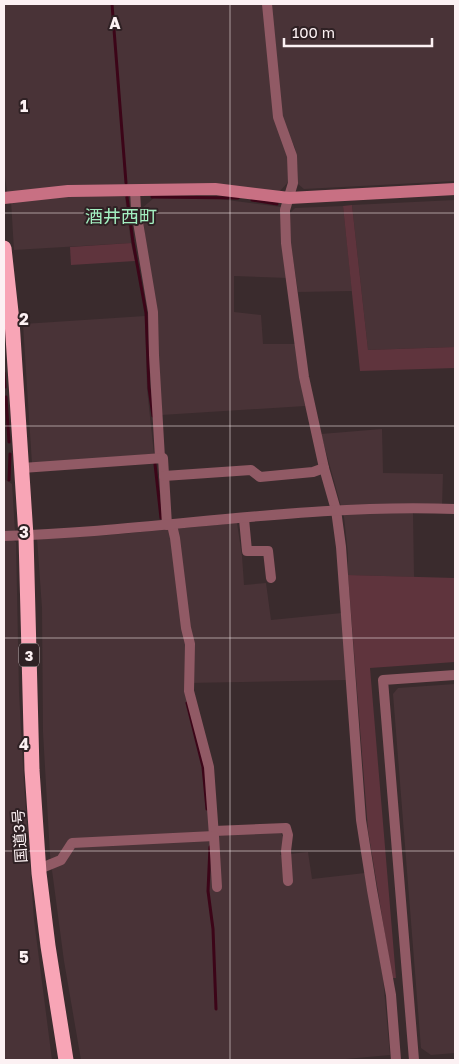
<svg xmlns="http://www.w3.org/2000/svg" width="459" height="1064" viewBox="0 0 459 1064" font-family="'Golos Text','Noto Sans JP',sans-serif">
<style>
.built{fill:#493337}
.green{fill:#5f343d}
.lines{fill:none;stroke-linecap:round;stroke-linejoin:round}
.stream{stroke:#3c0518;stroke-width:3}
.street{stroke:#915a65;stroke-width:10}
.secondary{stroke:#c87083;stroke-width:12}
.highway{stroke:#f8a5b6;stroke-width:15}
.grid{fill:none;stroke:#fcf1f3;stroke-width:1;stroke-opacity:0.55}
.labels{text-anchor:middle;dominant-baseline:central;stroke-width:4;stroke-linejoin:round;paint-order:stroke}
.shield{fill:#2f2124;stroke:#beb3b5;stroke-width:1}
.shield-label{font-size:14px;font-weight:bold;fill:#fcf1f3}
.street-label{font-size:15px;fill:#fcf1f3;stroke:#2f2124}
.quarter-label{font-size:18px;fill:#a3f0c1;stroke:#2f2124}
.grid-label{font-size:16px;text-anchor:middle;font-weight:bold;fill:#fcf1f3;stroke:#2f2124;stroke-width:4;stroke-linejoin:round;paint-order:stroke}
</style>
<rect width="100%" height="100%" fill="#3a2b2d"/>
<g class="built">
<path d="M4,4h259l25,151 1,26 -9,10 -273,1 -3,-23z"/>
<path d="M271,4h184v177l-151,8 -6,-5 -1,-21 -2,-15 -14,-31z"/>
<path d="M68,195l57,2 6,46 -117,7 -3,-49z"/>
<path d="M154,198h58l69,9 7,71 -54,-2v36l27,3 2,29h32l10,62 -144,9 -12,-143 -7,-64z"/>
<path d="M455,200v147l-87,3 -16,-145z"/>
<path d="M343,206l9,85 -54,1 -7,-47 -2,-31 6,-6z"/>
<path d="M145,316l2,73 7,65 -122,10 -9,-140z"/>
<path d="M382,429l1,44 60,1 -1,33 -29,6 1,64 -66,-2v-21l-4,-37 -23,-83z"/>
<path d="M4,479l8,5 3,48h-11z"/>
<path d="M237,523l5,33 2,29 22,-2 5,37 71,-7 5,67 -160,3 17,82 6,65 69,1 6,8 -5,16 28,-3 4,27 53,-6 18,105 7,77 -55,5h-254l-17,-99 -14,-106 -7,-123 -1,-124 -5,-70 73,-3z"/>
<path d="M4,539h6l6,3 3,150 5,92 10,136 18,140h-48z"/>
<path d="M455,684v369l-24,2 -10,-7 -28,-354 5,-6z"/>
</g>
<g class="green">
<path d="M352,205l16,145 87,-3v21l-95,3 -17,-165z"/>
<path d="M131,243l4,18 -64,4 -1,-18z"/>
<path d="M348,575l107,3v84l-85,6 26,310h-4l-24,-148z"/>
</g>
<g class="lines">
<g class="stream">
<path d="M112,4l14,179"/>
<path d="M127,197l6,45 13,71 3,75 4,28"/>
<path d="M152,197l86,1"/>
<path d="M252,200l25,4"/>
<path d="M4,373l1,14"/>
<path d="M6,397l3,45"/>
<path d="M155,464l6,54"/>
<path d="M9,480l1,-26"/>
<path d="M187,703l16,64 4,42"/>
<path d="M210,847l-2,44 5,38 3,80"/>
</g>
<g class="street">
<path d="M267,4l11,113 14,39 1,27 -8,27 1,33 18,134 20,91 12,42 5,37 20,273 11,70 19,105 5,65"/>
<path d="M135,190l1,20 17,102 1,43 6,103"/>
<path d="M22,468l141,-10 4,67"/>
<path d="M164,476l87,-6 9,7 53,-5 11,-4"/>
<path d="M244,519l3,32h21l3,27"/>
<path d="M172,525l3,13 11,90 4,16 -1,47 20,76 5,69"/>
<path d="M4,536c150,-4 300,-33 451,-27"/>
<path d="M214,831l72,-3 2,7 -2,16 2,30"/>
<path d="M39,869l22,-9 11,-17 142,-7 3,51"/>
<path d="M414,1060l-31,-380 72,-5"/>
</g>
<path class="secondary" d="M4,198l64,-7 147,-2 74,9 166,-9"/>
<path class="highway" d="M4,248l8,73 14,215 6,234 7,103 9,73 18,114"/>
</g>
<path class="grid" d="M230,4v1056M4,213h451M4,426h451M4,638h451M4,851h451"/>
<g class="labels">
<rect class="shield" x="19" y="643.5" width="20" height="23" rx="4"/>
<g class="shield-label">
<text x="29" y="655">3</text>
</g>
<g class="street-label">
<text transform="translate(19 836) rotate(-94)">国道3号</text>
</g>
<g class="quarter-label">
<text x="121" y="216">酒井西町</text>
</g>
</g>
<g class="grid-label">
<text x="115" y="29">A</text>
<text x="24" y="112">1</text>
<text x="24" y="325">2</text>
<text x="24" y="538">3</text>
<text x="24" y="750">4</text>
<text x="24" y="963">5</text>
</g>
<rect width="459" height="1064" fill="none" stroke="#fcf1f3" stroke-width="10"/>
<path d="M284 38v8h148v-8" fill="none" stroke="#fcf1f3" stroke-width="2.5"/>
<text x="292" y="38" font-size="15" fill="#fcf1f3" stroke="#2f2124" stroke-width="4" paint-order="stroke">100 m</text>
</svg>
